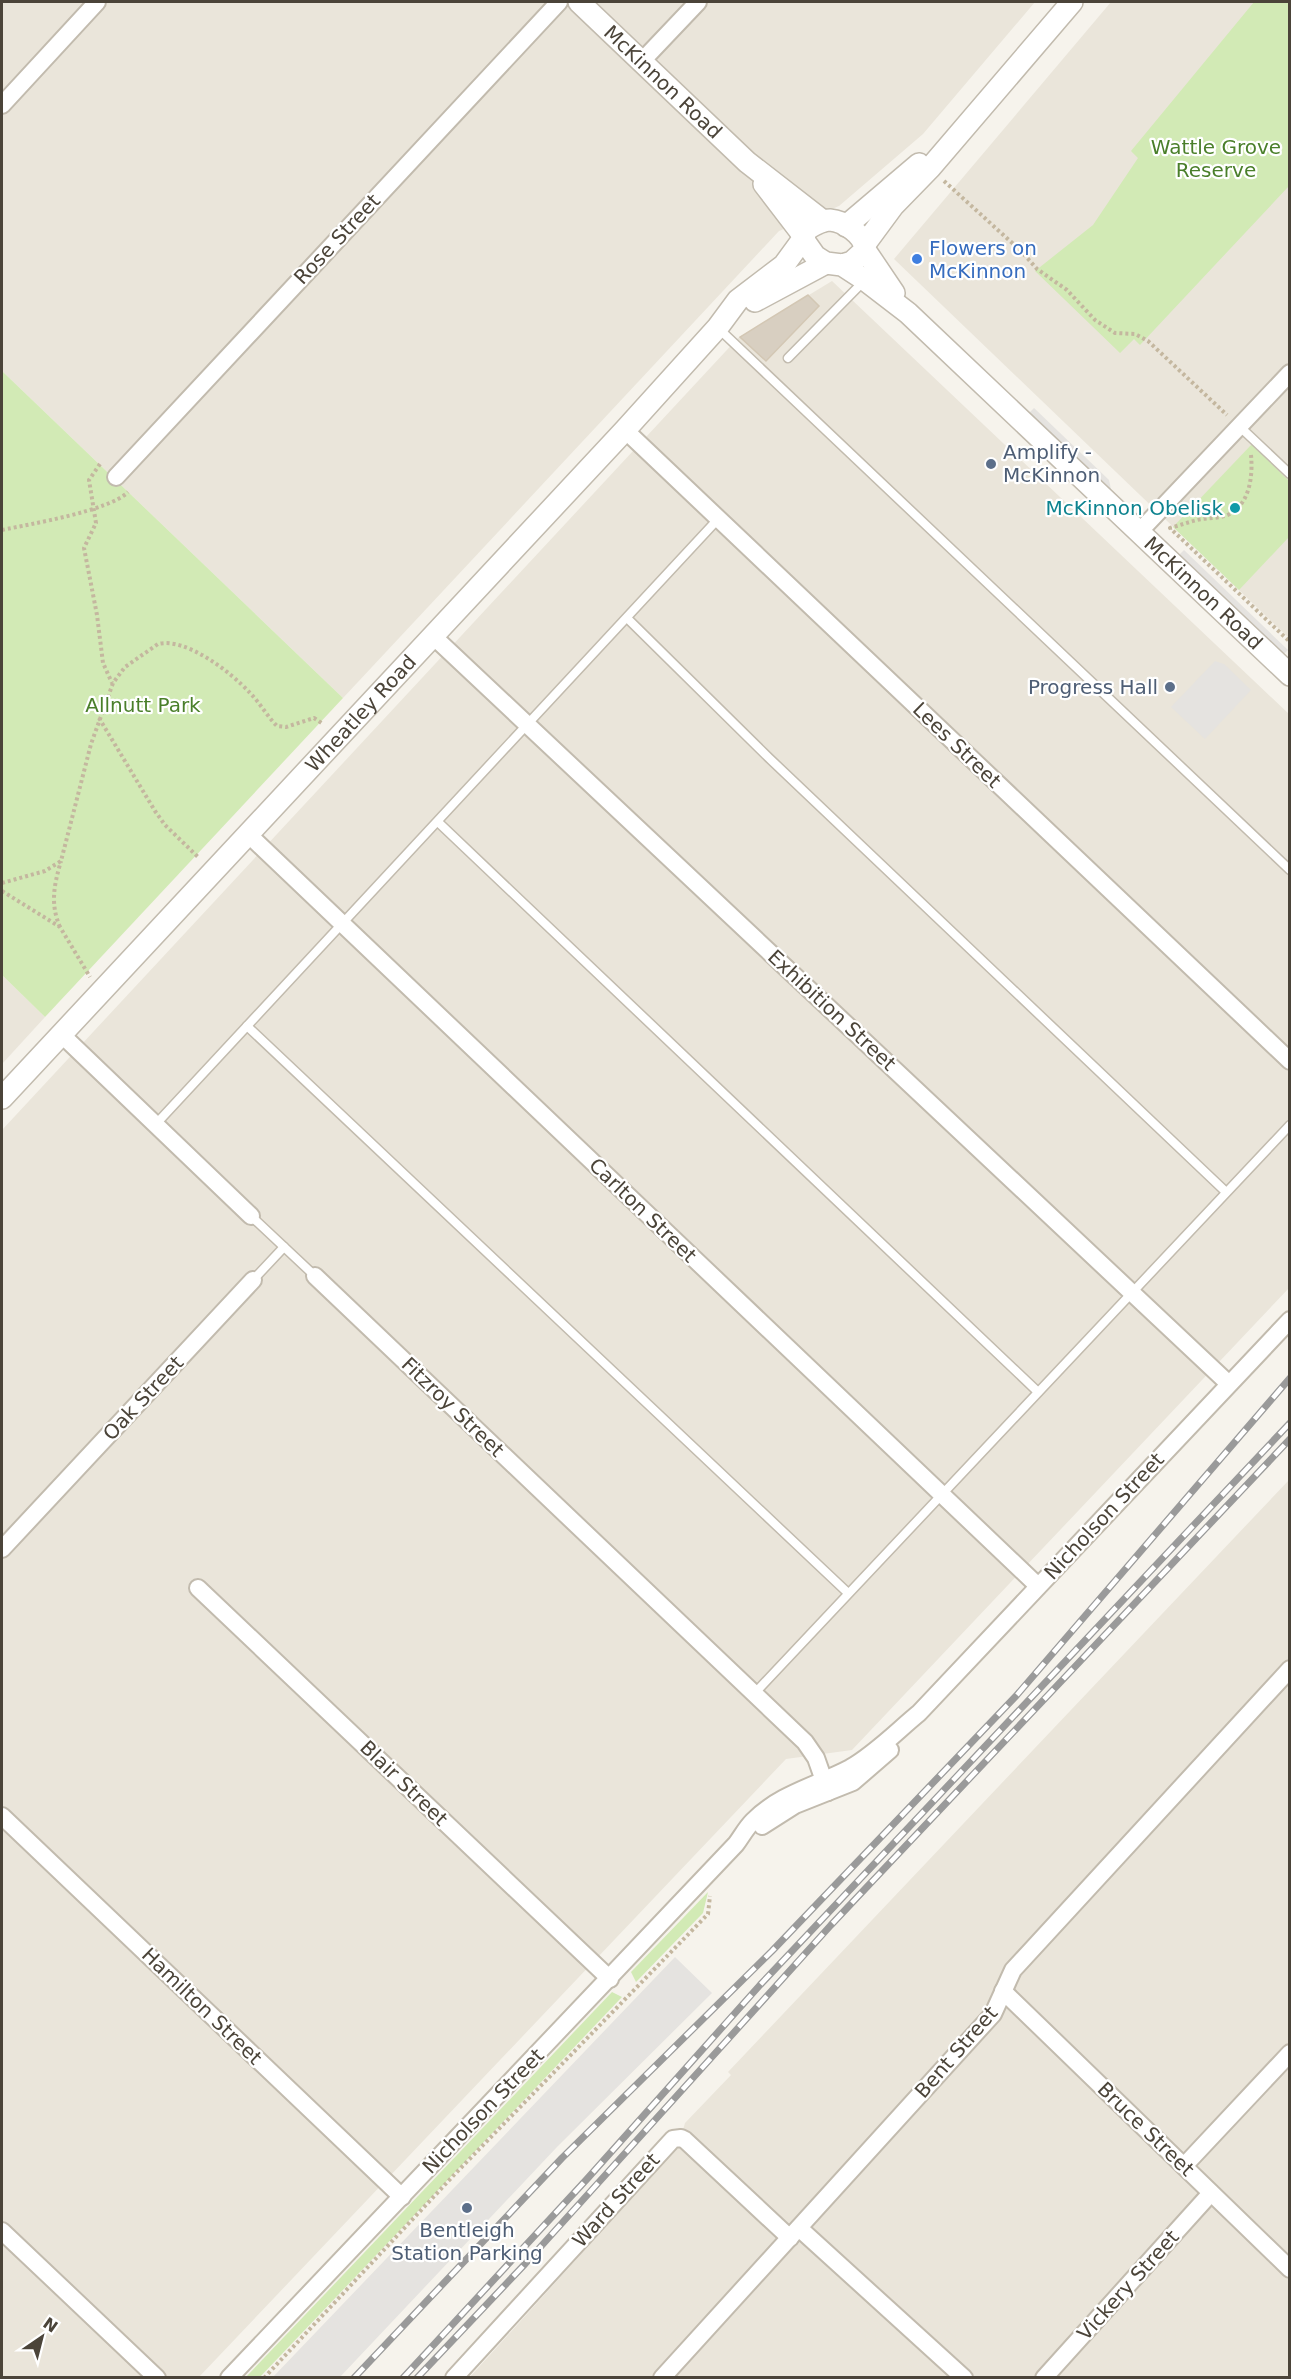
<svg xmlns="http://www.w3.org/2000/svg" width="1291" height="2379" viewBox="0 0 1291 2379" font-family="'DejaVu Sans',sans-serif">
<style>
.residential{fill:#eae5da}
.green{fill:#d2eab5}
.parking{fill:#e5e3e0}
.building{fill:#d8cfc1;stroke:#d3c7b4;stroke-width:1.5}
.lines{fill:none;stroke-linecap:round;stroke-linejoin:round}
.service-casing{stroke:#c2bbae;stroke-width:11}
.minor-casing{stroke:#c2bbae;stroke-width:20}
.tertiary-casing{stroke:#c2bbae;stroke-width:24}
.path{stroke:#c4b79f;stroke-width:4;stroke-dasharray:3 3;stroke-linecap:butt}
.service{stroke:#fff;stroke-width:8}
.minor{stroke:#fff;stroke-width:16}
.tertiary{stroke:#fff;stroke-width:21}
.rail-casing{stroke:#9a9a9a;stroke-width:7}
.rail{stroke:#fff;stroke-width:4.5;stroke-dasharray:14;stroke-linecap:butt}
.shop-dot{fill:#3f7fe0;stroke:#fff;stroke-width:2}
.service-dot{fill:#5c6f8a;stroke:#fff;stroke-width:2}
.culture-dot{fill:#0f9aa8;stroke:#fff;stroke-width:2}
.labels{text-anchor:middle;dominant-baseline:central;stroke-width:4.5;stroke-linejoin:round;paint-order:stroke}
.street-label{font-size:20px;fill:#4b4439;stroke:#fff}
.park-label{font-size:20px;fill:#4a7f2a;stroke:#fff}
.shop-label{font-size:20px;fill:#366cbe;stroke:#fff;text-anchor:start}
.service-label{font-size:20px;fill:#4e5e75;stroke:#fff;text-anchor:start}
.culture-label{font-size:20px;fill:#0d838f;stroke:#fff;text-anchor:end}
</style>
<rect width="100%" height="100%" fill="#f6f3ec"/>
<g class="residential">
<path d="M2,2h1033l-112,132 -84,72 -60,25 -436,467 -341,-327z"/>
<path d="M1111,2h178v636l-395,-379z"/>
<path d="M832,281l457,433v574l-437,462 -66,9 -587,618h-197v-1247l736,-792z"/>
<path d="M2,975l43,42 -43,47z"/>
<path d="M1289,1480v897l-820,1 209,-231 7,-24 46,-48 -3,-3z"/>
</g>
<g class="green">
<path d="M1254,2h35v184l-149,159 -6,-6 -14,14 -85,-82 58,-46 45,-67 -7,-7z"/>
<path d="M2,371l341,327 -298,319 -43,-42z"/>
<path d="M1252,444l37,37v56l-50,53 -66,-63z"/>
<path d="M708,1892l-5,21 -67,69 -5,-10z"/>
<path d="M612,1992l10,5 -362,380h-14z"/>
</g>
<g class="parking">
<path d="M1034,408l75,72 3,14 -84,-80z"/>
<path d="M1184,550l104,100 -5,5 -104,-100z"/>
<path d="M1215,661l9,3 27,26 -46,49 -34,-32z"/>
<path d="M675,1957l37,36 -155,154 -217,230h-67z"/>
</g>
<path class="building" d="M808,295l11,11 -53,55 -26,-24z"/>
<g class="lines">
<defs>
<g id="service">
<path d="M718,328l572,542"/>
<path d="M788,358l76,-77"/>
<path d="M1239,426l51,48"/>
<path d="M627,618l142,140 457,434"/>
<path d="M438,822l600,570"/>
<path d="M247,1026l601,567"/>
<path d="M156,1124l563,-606"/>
<path d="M251,1216l64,60"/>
<path d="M253,1280l31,-33"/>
<path d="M754,1694l536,-569"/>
</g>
<g id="minor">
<path d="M642,61l56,-59"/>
<path d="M2,105l95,-103"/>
<path d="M625,430l665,631"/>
<path d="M116,477l443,-475"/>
<path d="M1139,532l151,-159"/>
<path d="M433,636l796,748"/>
<path d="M248,834l790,752"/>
<path d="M61,1034l190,182"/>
<path d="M315,1276l490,466 11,16 12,34"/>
<path d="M2,1549l251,-269"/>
<path d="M198,1588l412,391"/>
<path d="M2,1816l400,381"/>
<path d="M762,1826l33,-21 58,-23 37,-32"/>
<path d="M1003,1991l287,278"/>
<path d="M1184,2166l106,-113"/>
<path d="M799,2228l165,150"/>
<path d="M2,2231l155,147"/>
<path d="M229,2378l507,-534c6,-8 10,-16 17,-23 26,-27 65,-36 97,-53 25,-14 47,-37 69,-55l371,-393"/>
<path d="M454,2378l219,-239 8,-1 4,2 105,98"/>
<path d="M662,2378l331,-364 20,-44 277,-301"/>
<path d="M1044,2378l167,-185"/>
</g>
<g id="tertiary">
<path id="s1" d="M579,2l168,160 76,59"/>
<path d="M764,184l39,51"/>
<path d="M846,226l73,-62"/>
<path d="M865,244l28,-38 37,-38 142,-166"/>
<path d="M865,250l29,43"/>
<path id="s2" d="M842,265l10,-3 13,-12c0,-15 -21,-29 -35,-30 -8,0 -16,5 -23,9l-4,10 12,17 11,7 16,2 23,15 43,33 382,362"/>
<path d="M755,301l71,-38"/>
<path id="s3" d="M2,1098l623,-668 93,-103 20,-27 46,-35 19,-26"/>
</g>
</defs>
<use href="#service" class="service-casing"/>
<use href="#minor" class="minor-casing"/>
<use href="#tertiary" class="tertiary-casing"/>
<g class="path">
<path d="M944,181l77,70 16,18 30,21 28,30 20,13 20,1 13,7 79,74"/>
<path d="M1251,455c2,21 -1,52 -26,61 -7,2 -15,2 -23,3 -11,2 -21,6 -32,9l120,114"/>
<path d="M100,464l-11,16 7,43 -12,25 13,67 6,48 9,20"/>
<path d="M2,530c28,-6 107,-19 126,-38"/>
<path d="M99,718l56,93 10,14 33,32"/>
<path d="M2,883l43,-12 16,-10 30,-117 22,-61 12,-16 33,-23c28,-7 74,29 92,49 10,10 17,23 27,33l9,1 28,-9 9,6"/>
<path d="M2,891l58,36 30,50"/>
<path d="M60,927c-10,-23 -6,-42 1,-66"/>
<path d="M264,2378l190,-203 254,-261 2,-18"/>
</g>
<use href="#service" class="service"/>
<use href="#minor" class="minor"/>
<use href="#tertiary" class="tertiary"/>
<defs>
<g id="rail">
<path d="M354,2378l208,-220 210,-207 244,-255 274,-318"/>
<path d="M403,2378l184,-199 173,-194 530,-562"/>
<path d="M417,2378l108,-114 306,-339 459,-486"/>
</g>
</defs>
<use href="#rail" class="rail-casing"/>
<use href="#rail" class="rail"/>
</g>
<circle class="shop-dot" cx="917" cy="259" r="6"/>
<g class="service-dot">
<circle cx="991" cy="464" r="6"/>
<circle cx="1170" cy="687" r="6"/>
<circle cx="467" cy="2208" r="6"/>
</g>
<circle class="culture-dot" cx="1235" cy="508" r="6"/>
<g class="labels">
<g class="street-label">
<text stroke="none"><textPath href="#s1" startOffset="116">McKinnon Road</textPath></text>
<text transform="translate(337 239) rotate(-47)">Rose Street</text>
<text stroke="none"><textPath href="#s2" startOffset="652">McKinnon Road</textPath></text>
<text stroke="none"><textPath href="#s3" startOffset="526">Wheatley Road</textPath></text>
<text transform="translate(957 745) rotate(44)">Lees Street</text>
<text transform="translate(832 1010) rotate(43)">Exhibition Street</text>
<text transform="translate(643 1210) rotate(44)">Carlton Street</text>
<text transform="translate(143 1398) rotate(-47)">Oak Street</text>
<text transform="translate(453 1407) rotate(44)">Fitzroy Street</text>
<text transform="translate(1104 1516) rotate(-47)">Nicholson Street</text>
<text transform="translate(404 1783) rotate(44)">Blair Street</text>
<text transform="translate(202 2006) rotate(44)">Hamilton Street</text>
<text transform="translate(956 2052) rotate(-49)">Bent Street</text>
<text transform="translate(483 2111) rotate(-46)">Nicholson Street</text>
<text transform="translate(1146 2129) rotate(44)">Bruce Street</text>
<text transform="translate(616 2200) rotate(-48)">Ward Street</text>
<text transform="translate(1128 2285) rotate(-48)">Vickery Street</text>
</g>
<g class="park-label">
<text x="1216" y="147">Wattle Grove<tspan x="1216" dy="23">Reserve</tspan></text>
<text x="143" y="705">Allnutt Park</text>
</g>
<g class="shop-label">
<text x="929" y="248">Flowers on<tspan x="929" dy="23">McKinnon</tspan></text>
</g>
<g class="service-label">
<text x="1003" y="452">Amplify -<tspan x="1003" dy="23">McKinnon</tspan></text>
<text x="1158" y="687" text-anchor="end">Progress Hall</text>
<text x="467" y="2230" text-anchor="middle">Bentleigh<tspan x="467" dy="23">Station Parking</tspan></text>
</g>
<g class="culture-label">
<text x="1223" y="508">McKinnon Obelisk</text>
</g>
</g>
<rect width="1291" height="2379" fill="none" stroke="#4b4439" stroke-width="6"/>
<g transform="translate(42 2337) rotate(35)" stroke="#ffffff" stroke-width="4.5" paint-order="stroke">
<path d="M0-4.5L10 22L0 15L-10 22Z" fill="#4b4439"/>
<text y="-9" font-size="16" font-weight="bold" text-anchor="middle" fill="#4b4439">N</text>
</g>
</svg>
